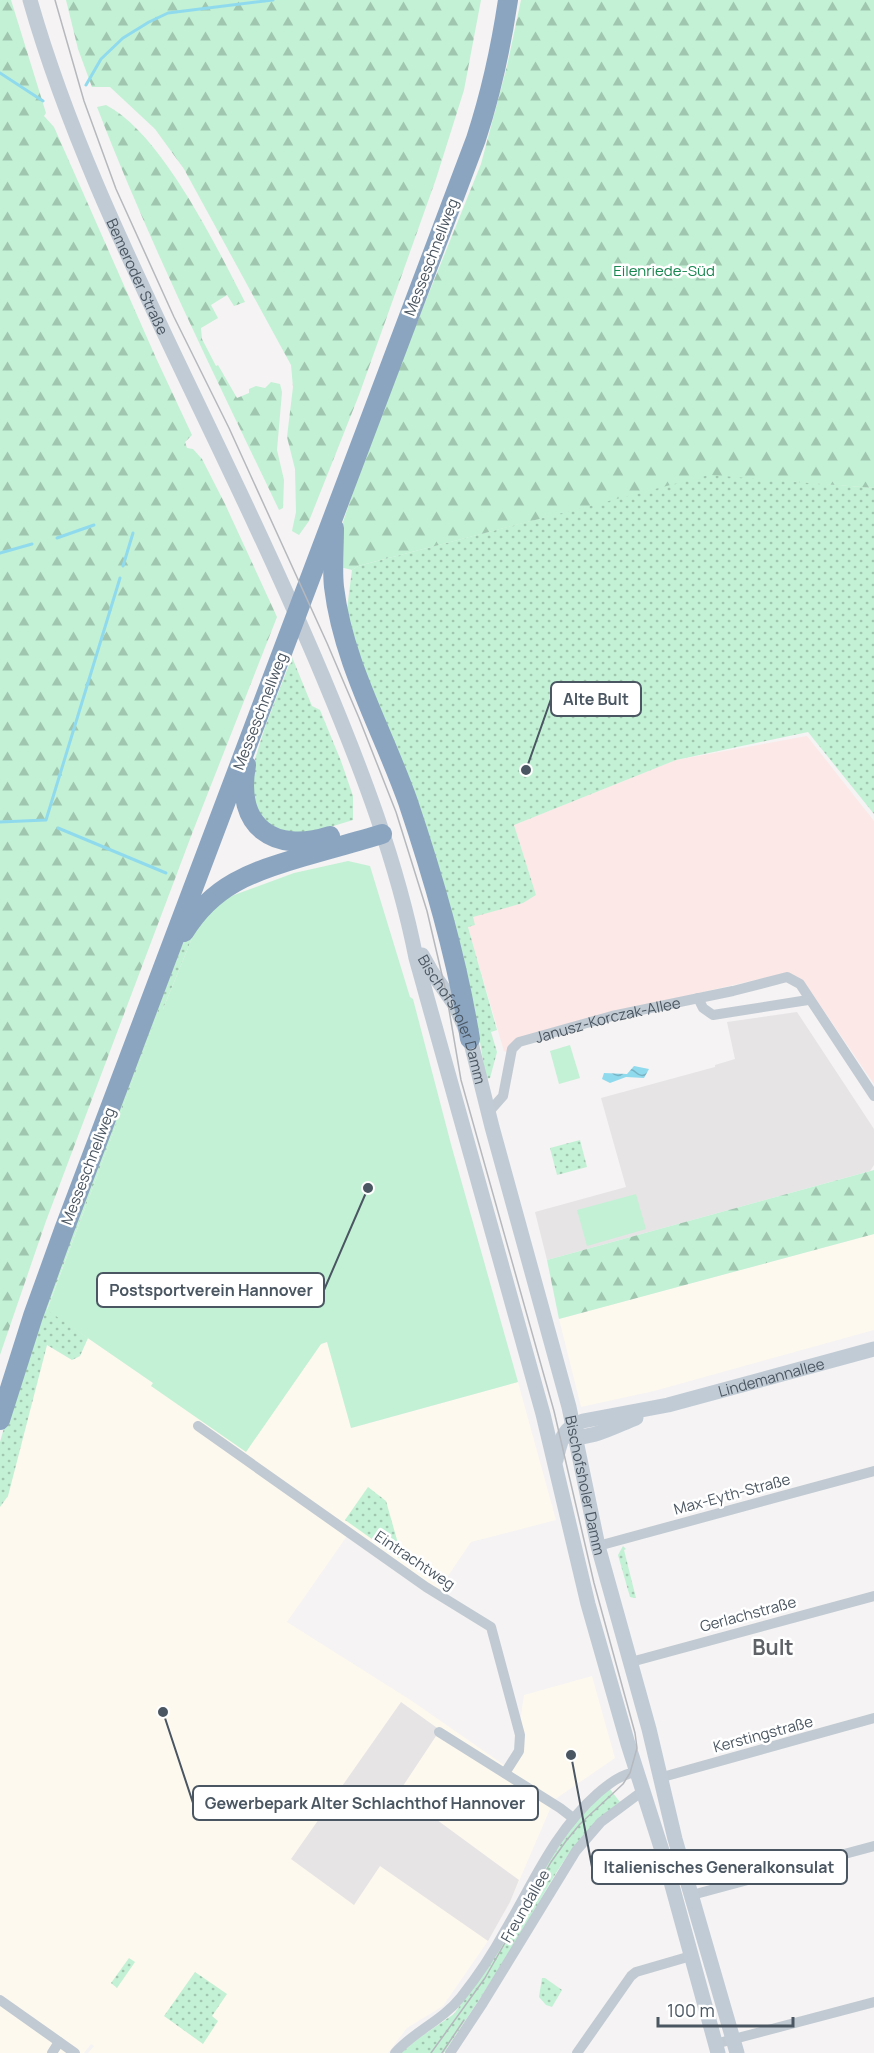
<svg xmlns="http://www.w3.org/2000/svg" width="874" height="2053" viewBox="0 0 874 2053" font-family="Manrope,sans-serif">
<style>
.commercial{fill:#fdf9ef}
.education{fill:#e6e4e5}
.medical{fill:#fce8e6}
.green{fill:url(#green-dots)}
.forest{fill:url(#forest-firs)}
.pitch{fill:#c3f1d5}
.water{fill:url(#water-waves)}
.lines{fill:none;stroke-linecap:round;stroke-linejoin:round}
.stream{stroke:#90daee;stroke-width:3}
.street{stroke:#c1cad2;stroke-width:10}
.secondary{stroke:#c1cbd6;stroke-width:15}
.highway{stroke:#8ba5c1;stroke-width:20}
.tram{stroke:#b5b8bd;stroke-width:1.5}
.labels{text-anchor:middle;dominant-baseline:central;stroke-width:5;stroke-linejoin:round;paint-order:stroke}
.street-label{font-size:15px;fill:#4a5661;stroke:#fff}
.park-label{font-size:15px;fill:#17864f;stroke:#fff}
.district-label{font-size:21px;font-weight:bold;fill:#5f6368;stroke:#fff}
.leader{fill:none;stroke:#4a5661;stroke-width:2}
.callout-dot{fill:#4a5661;stroke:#fff;stroke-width:2}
.callout{fill:#fff;stroke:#4a5661;stroke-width:2}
.callout-label{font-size:16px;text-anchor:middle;font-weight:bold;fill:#4a5661}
</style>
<defs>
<pattern id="green-dots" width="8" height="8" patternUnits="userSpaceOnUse" patternTransform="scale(1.5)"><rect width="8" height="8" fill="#c3f1d5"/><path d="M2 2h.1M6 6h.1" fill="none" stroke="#a0c6b0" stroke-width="1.8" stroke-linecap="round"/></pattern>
<pattern id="forest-firs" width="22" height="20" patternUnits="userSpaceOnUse" patternTransform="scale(1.5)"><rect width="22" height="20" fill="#c3f1d5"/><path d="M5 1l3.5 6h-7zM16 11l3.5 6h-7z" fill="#a0c6b0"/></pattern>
<pattern id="water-waves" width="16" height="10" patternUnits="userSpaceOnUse" patternTransform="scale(1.5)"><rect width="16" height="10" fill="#90daee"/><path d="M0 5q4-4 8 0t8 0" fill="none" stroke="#78b4c4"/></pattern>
</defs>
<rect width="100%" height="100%" fill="#f5f3f3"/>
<g class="commercial">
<path d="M874,1234v96l-220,61 -73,16 -22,-88z"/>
<path d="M88,1338l65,45 -1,3 94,65 75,-107 7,-2 24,86 166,-46 38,138 -85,22 -36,53 -88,-59 -60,86 125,79 92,64 12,-16 8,-54 68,-19 23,82 -61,42 -44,102 -22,39 -45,65 -36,22 -19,25h-300l6,-7 -3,-2 -7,9h-84v-546l8,-12 39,-150 25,15 8,-4z"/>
</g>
<g class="education">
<path d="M797,1012l77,117v36l-4,6 -323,89 -12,-48 91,-25 -25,-89 114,-31v-2l20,-6 -8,-37z"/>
<path d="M401,1702l39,28 -37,56 13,10 2,10 101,74 -9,22 -22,39 -108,-75 -26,39 -63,-46z"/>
</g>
<path class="medical" d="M807,736l67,85v263l-69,-101 -19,-10 -175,40 -92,26 -11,14 -4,-2 -36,-124 4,-10 51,-14 13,-8 -22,-70 162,-65z"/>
<g class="green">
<path d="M709,474l165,14v326l-66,-82 -132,28 -162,65 22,70 -13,8 -50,14 2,8 -7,2 29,103 -6,2 6,20 -7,26 -4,1 -12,-74 -46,-161 -57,-152 -25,-75 6,-47 6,-4z"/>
<path d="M292,657l20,49 8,4 21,51 12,35v24l-56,17 -39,-18 -10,-37 17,-55z"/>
<path d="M197,926l-34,83h-3l-113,300 41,29 -8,18 -8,4 -25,-15 -39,151 -8,11v-65l20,-70 72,-196 27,-65 65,-171z"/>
<path d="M580,1140l7,27 -30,8 -7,-27z"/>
<path d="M368,1487l18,14 17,60 -58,-41z"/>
<path d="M623,1546l3,3 -2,1 12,48h-2l-4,-1 -12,-42z"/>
<path d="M609,1788l11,14c-52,38 -69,82 -101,135 -24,39 -50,78 -75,116h-43l18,-15 35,-24 24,-34 64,-109 36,-52z"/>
<path d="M129,1958l6,4 -18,26 -6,-5z"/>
<path d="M195,1972l32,22 -15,22 6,5 -15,23 -39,-28z"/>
<path d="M542,1978h3l17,12 -10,17 -6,-2 -7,-8z"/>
</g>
<g class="forest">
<path d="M0,0h11l35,113 -2,3 10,11 102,231 36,77 -7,7 2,6 6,1 9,10 23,45 52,113 -84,214 -147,390 -46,134z"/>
<path d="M66,0h415l-17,90 -28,89 -77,216 -50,126 -10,14 -7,-4 4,-19 -1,-43 -8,-32 6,-50 -2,-22 -107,-196 -29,-40 -45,-42h-18l-14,-38z"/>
<path d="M521,0h353v488l-165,-13 -351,91 -6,4 -12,-3 2,-42 11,-33 44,-120 84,-208 26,-98z"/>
<path d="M106,105c56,29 110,141 139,197l-11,4 -7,-11 -16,10 7,13 -17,10 1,11 14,27 2,-1 19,33 12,-5v-4l7,-3 9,2 6,-6 9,2 2,8 -5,58 7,30 -1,28 -4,2c-64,-134 -129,-265 -182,-403z"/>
<path d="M874,1170v64l-315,85 -12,-59z"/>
</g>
<g class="pitch">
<path d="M348,861l22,5 40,131 3,2 39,149 66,234 -167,46 -24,-86 -6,2 -75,108 -95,-66 2,-3 -106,-73 113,-302 3,1 34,-83 26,-27 71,-26z"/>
<path d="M570,1045l10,33 -21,6 -9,-33z"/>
<path d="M636,1194l10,35 -59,17 -10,-36z"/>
</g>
<path class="water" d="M634,1066l15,3 -5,9 -18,-1 -16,6 -8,-4 2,-6 23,1z"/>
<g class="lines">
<g class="stream">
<path d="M0,73l43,28"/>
<path d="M86,85l15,-26 22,-21 26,-16 19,-9 105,-13"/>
<path d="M57,538l37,-13"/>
<path d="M0,553l32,-9"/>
<path d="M123,566l10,-33"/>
<path d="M0,822l46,-2 74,-242"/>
<path d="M58,828l108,45"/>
</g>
<g class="street">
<path d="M698,998l5,10 10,7 95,-15"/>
<path id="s1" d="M488,1113l15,-17 9,-47 7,-7 93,-26 121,-25 54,-14 13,7 74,112"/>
<path d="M198,1426l228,161 65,40 29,108 -1,16 -14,22"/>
<path d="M598,1546l276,-75"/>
<path d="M631,1662l243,-66"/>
<path d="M439,1732l121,76 13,10"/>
<path d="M659,1778l215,-60"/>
<path d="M692,1895l182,-49"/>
<path d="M0,2000l75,53"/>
<path d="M715,2044l159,-42"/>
<path d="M52,2053l7,-11"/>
<path d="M395,2053c19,-22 47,-32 66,-56 17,-21 32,-44 45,-68 28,-48 49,-98 92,-136 12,-10 23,-19 39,-21"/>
<path d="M450,2053l33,-50 93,-152 25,-29 43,-32"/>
<path d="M577,2053l54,-77 5,-4 55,-16"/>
</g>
<g class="secondary">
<path id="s2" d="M30,0c37,130 96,253 154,375 48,100 96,200 139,302 38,91 74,184 93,281l127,456 45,190 40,140 37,116 53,193"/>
<path id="s3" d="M422,955l9,16 24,34 15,34 22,88 77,280 29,139 51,183 26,110 62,214"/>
<path d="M568,1436c22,5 47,-10 68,-18"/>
<path id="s4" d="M556,1460c5,-20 6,-32 27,-39l85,-16 206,-56"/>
</g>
<g class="highway">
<path d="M334,528c0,20 -2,40 0,59 9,76 49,144 74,215 26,77 49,156 62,237"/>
<path d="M246,765c-11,62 28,89 84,71"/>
<path d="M184,932c29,-47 67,-60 118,-75 27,-8 54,-15 80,-23"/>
<path d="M0,1420l33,-104 31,-86 412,-1091c15,-46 25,-92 32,-139"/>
</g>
<g class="tram">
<path d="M55,0l29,101 32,88 58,128 55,111 98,215 32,75 37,94 31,99 19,81 15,88 93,331 40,172 41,150 2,15 -7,25 -7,11 -43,40 -14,17 -15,21 -66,116 -54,75"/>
<path d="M442,2053l22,-33"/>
</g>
</g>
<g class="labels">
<g class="street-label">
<text transform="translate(431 257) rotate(-69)">Messeschnellweg</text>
<text stroke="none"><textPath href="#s2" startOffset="297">Bemeroder Straße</textPath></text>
<text transform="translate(260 711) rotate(-69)">Messeschnellweg</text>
<text stroke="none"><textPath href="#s3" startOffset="72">Bischofsholer Damm</textPath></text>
<text stroke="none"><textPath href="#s1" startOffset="172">Janusz-Korczak-Allee</textPath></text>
<text transform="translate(88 1166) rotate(-69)">Messeschnellweg</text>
<text stroke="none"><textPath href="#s4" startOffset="244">Lindemannallee</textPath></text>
<text stroke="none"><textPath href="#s3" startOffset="558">Bischofsholer Damm</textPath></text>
<text transform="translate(732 1494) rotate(-15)">Max-Eyth-Straße</text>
<text transform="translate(415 1560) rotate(34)">Eintrachtweg</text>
<text transform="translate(748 1614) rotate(-15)">Gerlachstraße</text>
<text transform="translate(763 1734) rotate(-15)">Kerstingstraße</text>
<text transform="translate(525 1906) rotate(-60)">Freundallee</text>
</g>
<g class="park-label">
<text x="664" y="270">Eilenriede-Süd</text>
</g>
<g class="district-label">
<text x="773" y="1647">Bult</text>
</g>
</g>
<path class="leader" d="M526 770L551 699M368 1188L324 1290M163 1712L193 1803M571 1755L592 1867"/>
<g class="callout-dot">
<circle cx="526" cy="770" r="6"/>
<circle cx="368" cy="1188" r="6"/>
<circle cx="163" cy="1712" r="6"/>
<circle cx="571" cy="1755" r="6"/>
</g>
<g class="callout">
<rect x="551" y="682" width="90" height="34" rx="6"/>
<rect x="97" y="1273" width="227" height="34" rx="6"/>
<rect x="193" y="1786" width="345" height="34" rx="6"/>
<rect x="592" y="1850" width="255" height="34" rx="6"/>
</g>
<g class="callout-label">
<text x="596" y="705">Alte Bult</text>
<text x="211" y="1296">Postsportverein Hannover</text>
<text x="365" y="1809">Gewerbepark Alter Schlachthof Hannover</text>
<text x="719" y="1873">Italienisches Generalkonsulat</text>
</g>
<path d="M658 2017v9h135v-9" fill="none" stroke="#4a5661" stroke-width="3"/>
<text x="667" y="2017" font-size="18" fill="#4a5661" stroke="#ffffff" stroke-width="4.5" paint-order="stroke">100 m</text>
</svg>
